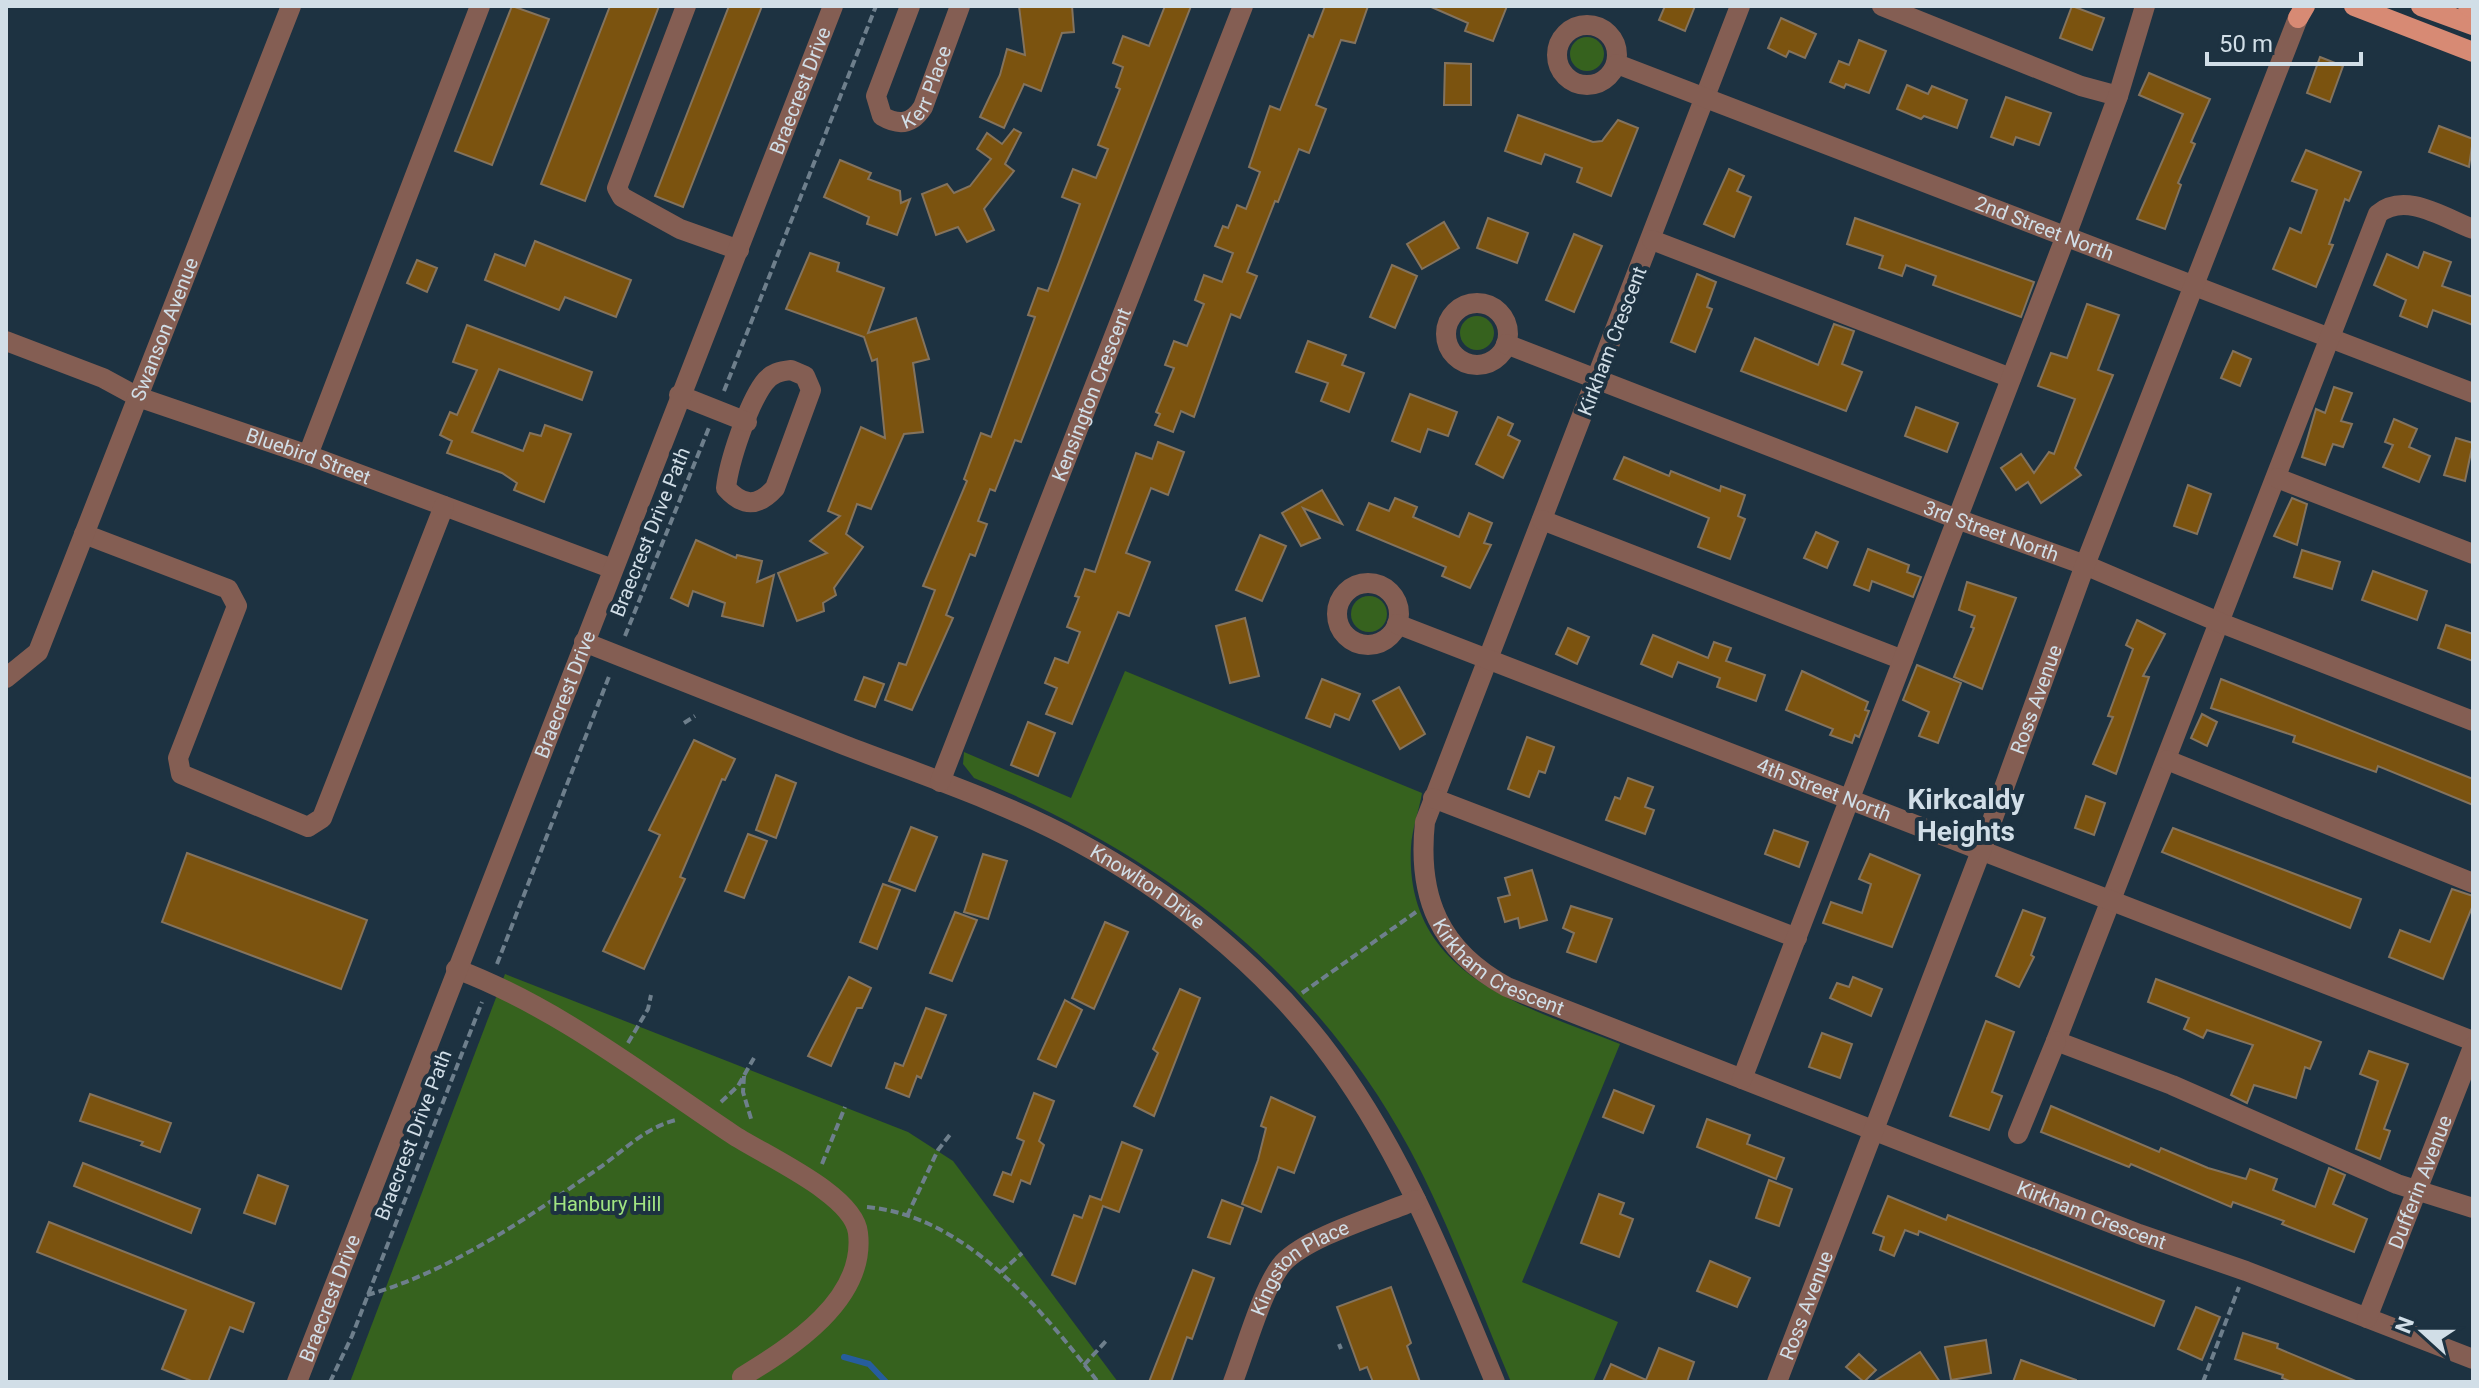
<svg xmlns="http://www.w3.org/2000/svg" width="2479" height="1388" viewBox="0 0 2479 1388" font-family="Roboto,sans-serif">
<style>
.green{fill:#36621e}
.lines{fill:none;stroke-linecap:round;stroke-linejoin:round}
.stream{stroke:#265d9d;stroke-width:6}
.building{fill:#7b530f;stroke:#84735d;stroke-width:2}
.path{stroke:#6e7f8c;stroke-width:4;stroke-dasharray:8 4;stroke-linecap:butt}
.minor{stroke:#845e53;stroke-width:20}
.major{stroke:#d78a74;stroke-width:20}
.labels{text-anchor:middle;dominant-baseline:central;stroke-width:8;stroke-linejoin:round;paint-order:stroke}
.street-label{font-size:20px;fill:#d1dee7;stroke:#1d3241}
.park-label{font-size:20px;fill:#a1e582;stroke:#1d3241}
.district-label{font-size:28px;font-weight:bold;fill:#d1dee7;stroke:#1d3241}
</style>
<rect width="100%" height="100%" fill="#1d3241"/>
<g class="green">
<circle cx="1587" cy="54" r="17"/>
<circle cx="1477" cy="333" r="17"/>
<circle cx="1369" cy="614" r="18"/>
<path d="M1125,671l297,122c-3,18 -10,36 -11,54 -7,129 113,159 209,197l-98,238 96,40 -25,60h-82c-33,-78 -62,-159 -102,-234 -97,-179 -250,-294 -435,-370l-11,-14 1,-12 107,46z"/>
<path d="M505,974l403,158 45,29 165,221h-768z"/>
</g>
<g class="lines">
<path class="stream" d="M844,1357l25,7 17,18"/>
</g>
<g class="building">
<path d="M512,6l37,13 -57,146 -37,-14z"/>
<path d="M610,6h49l-74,195 -44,-17z"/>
<path d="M729,6h33l-79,201 -28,-11z"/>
<path d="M1019,6h53l2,26 -12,1 -21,58 -17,-7 -20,44 -24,-11 20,-42 7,-26 18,6z"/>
<path d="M1165,6h26l-170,436 -6,-2 -20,51 -5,-2 -12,32 9,3 -12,32 -5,-2 -24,61 7,3 -41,92 -27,-10 14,-37 7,2 29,-75 -12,-4 44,-105 -3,-2 17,-46 10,4 44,-120 -7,-2 10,-27 10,3 11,-29 21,-58 -18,-7 11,-28 23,9 12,-29 -10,-4 22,-56 -4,-2 7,-20 -10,-4 10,-27 26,10z"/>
<path d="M1325,6h43l-13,37 -14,-3 -25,65 10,4 -17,44 -10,-4 -21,53 -3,-1 -28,71 10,4 -17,42 -9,-4 -37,103 -13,-6 -8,21 -18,-7 5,-11 -4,-2 18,-44 -9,-3 9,-24 13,5 17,-42 -9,-4 9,-25 18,7 11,-29 -18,-7 8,-20 5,2 9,-23 9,4 14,-37 -11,-5 21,-61 10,4 29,-75 4,2z"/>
<path d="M1429,6h78l-14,35 -28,-10 3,-8z"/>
<path d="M1665,6h30l-10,25 -26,-11z"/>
<path d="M2072,6l32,12 -12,32 -32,-12z"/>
<path d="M1781,18l35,16 -11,24 -16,-7 -3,6 -18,-9z"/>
<path d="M1859,40l27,11 -17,42 -23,-9 -2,4 -14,-6 9,-21 10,4z"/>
<path d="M2320,57l23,9 -13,36 -23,-9z"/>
<path d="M1445,63l26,1v41h-27z"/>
<path d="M2149,73l61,26 -19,43 4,2 -17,39 3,2 -16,44 -28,-10 46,-105 -44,-19z"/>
<path d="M1907,85l21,9 4,-8 35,14 -10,28 -33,-12 -3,3 -24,-10z"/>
<path d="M2006,97l45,16 -12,32 -23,-8 -3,8 -22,-8z"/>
<path d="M1518,115l75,27 9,-1 16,-21 20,8 -27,68 -34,-14 5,-14 -37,-14 -4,10 -36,-13z"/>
<path d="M2439,126l34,13 -4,28 -40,-15z"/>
<path d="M1014,129l7,4 -16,31 9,7 -30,38 10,21 -27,12 -9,-15 -22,8 -14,-41 25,-10 7,9 16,-7 21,-27 -14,-10 10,-16 15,11z"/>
<path d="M2306,150l55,22 -12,29 -4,-2 -16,45 4,1 -17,42 -43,-18 17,-41 11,5 16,-43 -25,-9z"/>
<path d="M840,160l31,13 -3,6 32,12 1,12 9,-4 -13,36 -30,-11 2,-7 -45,-20z"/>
<path d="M1729,169l15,7 -7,15 14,6 -17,40 -30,-13z"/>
<path d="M1488,218l40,15 -11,30 -40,-15z"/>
<path d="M1855,218l179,64 -13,35 -88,-32 3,-9 -30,-11 -4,11 -23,-8 4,-12 -36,-12z"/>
<path d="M1444,222l15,26 -37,21 -15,-25z"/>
<path d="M1574,234l28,12 -28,66 -28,-12z"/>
<path d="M535,241l96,39 -15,37 -51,-20 -6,13 -74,-30 10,-26 30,12z"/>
<path d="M2424,252l27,10 -9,24 31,11v28l-40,-15 -6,17 -27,-11 6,-16 -32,-15 13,-31 31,14z"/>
<path d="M810,253l29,10 -2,8 47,17 -16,45 48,-15 13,41 -16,4 10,69 -19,2 -33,75 -14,-5 -11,30 17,13 -29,41 2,7 -13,8 1,8 -27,10 -19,-48 49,-20 -17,-12 30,-25 -12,-5 33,-84 24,11 -8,-79 -5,2 -8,-24 -78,-28z"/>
<path d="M417,260l20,8 -10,24 -20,-9z"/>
<path d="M1392,265l25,11 -22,52 -25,-11z"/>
<path d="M1697,274l19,8 -9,25 5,2 -17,43 -24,-10z"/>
<path d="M2087,304l32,11 -21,55 15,5 -38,93 6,7 -40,28 -13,-21 -12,8 -15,-22 20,-14 13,19 15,-21 5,2 21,-55 -37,-13 13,-33 16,5z"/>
<path d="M1834,324l20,7 -12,33 20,8 -16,39 -105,-40 14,-33 63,27z"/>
<path d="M467,325l125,47 -10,28 -83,-31 -27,63 51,19 7,-18 11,3 4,-11 26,9 -27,68 -30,-12 3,-7 -15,-10 -55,-20 5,-12 -12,-6 10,-23 7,3 20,-45 -24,-8z"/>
<path d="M1308,341l38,14 -4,10 22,8 -15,39 -28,-11 7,-18 -32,-11z"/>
<path d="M2233,351l18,8 -11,27 -19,-8z"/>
<path d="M2334,387l18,6 -11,28 11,3 -9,23 -10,-3 -8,21 -23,-8 14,-48 9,4z"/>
<path d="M1410,394l47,18 -9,24 -20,-7 -8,23 -28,-11z"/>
<path d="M1916,407l42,16 -11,29 -42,-16z"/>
<path d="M1498,417l15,7 -5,11 12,6 -17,37 -27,-14z"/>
<path d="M2394,419l23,10 -8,18 21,9 -11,26 -36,-15 10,-22 -8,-3z"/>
<path d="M2456,438l17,5 -8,38 -21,-6z"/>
<path d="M1158,442l26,10 -16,43 -17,-7 -25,65 24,9 -21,54 -11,-4 -46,112 -26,-10 11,-26 -12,-5 10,-25 13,5 12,-31 -13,-5 12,-30 -4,-1 10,-27 10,3 41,-119 16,6z"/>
<path d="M1624,457l45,19 2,-5 49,20 1,-5 24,9 -7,21 7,3 -15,40 -32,-12 11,-29 -95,-39z"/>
<path d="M2188,485l23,9 -14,40 -23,-8z"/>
<path d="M1322,490l20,34 -39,-16 17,30 -19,8 -19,-33z"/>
<path d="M1395,498l22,9 -4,10 46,20 10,-24 23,10 -8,20 7,2 -21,43 -28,-12 4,-9 -89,-37 12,-27 20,8z"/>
<path d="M2292,498l15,6 -10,41 -23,-9z"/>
<path d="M1816,532l22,10 -11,26 -23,-10z"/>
<path d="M1260,535l26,11 -24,55 -26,-11z"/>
<path d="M696,540l40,18 1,-3 25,6 -5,21 17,-7 -11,51 -41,-10 3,-13 -32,-12 -5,15 -17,-8z"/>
<path d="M1868,549l41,16 -2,7 14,5 -8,20 -41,-16 -3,10 -15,-6z"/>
<path d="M2302,550l38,12 -8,27 -38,-12z"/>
<path d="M2373,571l54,20 -10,29 -55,-20z"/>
<path d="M1967,582l49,16 -34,91 -28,-12 20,-49 -3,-1 4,-11 -16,-6z"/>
<path d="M1245,618l14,58 -29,7 -14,-57z"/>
<path d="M2137,620l28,14 -22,42 6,1 -33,97 -23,-10 20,-47 -5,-1 25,-67 -7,-4z"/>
<path d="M2446,625l27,9v27l-35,-13z"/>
<path d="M1568,628l21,9 -12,27 -21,-10z"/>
<path d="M1653,635l55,23 6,-16 17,6 -5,13 39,14 -9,26 -39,-14 3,-9 -42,-16 -6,15 -31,-13z"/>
<path d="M1917,665l44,18 -23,60 -19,-7 10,-24 -26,-12z"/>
<path d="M1802,671l66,31 -3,8 4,1 -10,26 -4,-2 -3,8 -22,-8 3,-6 -47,-19z"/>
<path d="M864,677l20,7 -9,23 -20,-7z"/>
<path d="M1322,679l38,15 -11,26 -14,-6 -5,13 -24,-9z"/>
<path d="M2221,679l252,100v26l-95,-39 -2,6 -83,-30 2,-6 -84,-28z"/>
<path d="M1399,687l26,47 -25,15 -27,-48z"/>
<path d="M2202,714l15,8 -10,24 -16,-8z"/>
<path d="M1028,722l27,11 -17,43 -27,-11z"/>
<path d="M1527,737l27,10 -9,26 -6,-2 -10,26 -21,-8z"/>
<path d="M694,740l41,19 -10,21 -3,-1 -42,98 5,2 -41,90 -41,-18 57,-116 -11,-5z"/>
<path d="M776,775l20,8 -20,55 -20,-8z"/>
<path d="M1628,778l25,9 -8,20 9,3 -9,24 -39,-14 9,-23 5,2z"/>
<path d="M2086,796l19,7 -11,32 -19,-7z"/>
<path d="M911,827l26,10 -22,54 -26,-10z"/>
<path d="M2173,828l188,71 -11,29 -188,-76z"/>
<path d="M1774,830l34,12 -9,25 -34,-13z"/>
<path d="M748,834l19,7 -23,57 -19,-7z"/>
<path d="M187,853l180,67 -26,69 -179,-67z"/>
<path d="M983,854l24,7 -19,58 -24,-7z"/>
<path d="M1870,854l50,21 -28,72 -69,-24 8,-21 31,11 9,-29 -12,-5z"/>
<path d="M1532,870l15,50 -27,8 -2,-10 -13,4 -7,-24 12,-3 -5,-17z"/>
<path d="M883,884l17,6 -23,59 -17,-7z"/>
<path d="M2452,889l21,7v9l-30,74 -54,-22 11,-27 30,12z"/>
<path d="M1571,906l41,13 -16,43 -29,-10 7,-19 -11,-5z"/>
<path d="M2023,910l22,8 -14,37 3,2 -15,30 -23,-11z"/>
<path d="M955,912l22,8 -25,61 -22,-8z"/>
<path d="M1105,922l23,10 -34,77 -22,-11z"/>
<path d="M849,977l22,11 -9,20h-5l-26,58 -23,-10z"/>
<path d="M1853,977l29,12 -11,27 -41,-18 7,-15 12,4z"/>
<path d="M2156,979l165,63 -11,27 -5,-2 -9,31 -42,-13 -7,18 -16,-8 22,-50 -46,-15 -4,8 -19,-9 5,-11 -41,-16z"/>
<path d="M1180,989l20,9 -46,118 -20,-10 24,-53 -5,-4z"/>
<path d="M1065,1000l17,10 -26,57 -18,-8z"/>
<path d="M926,1008l20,7 -25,63 -4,-2 -8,21 -23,-9 9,-25 8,3z"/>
<path d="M1986,1021l28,11 -22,60 10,4 -13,34 -39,-14z"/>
<path d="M1822,1033l30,11 -12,34 -31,-11z"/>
<path d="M2369,1051l39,13 -24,65 6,2 -10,28 -24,-10 22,-68 -18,-7z"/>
<path d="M1614,1090l40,16 -11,27 -40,-16z"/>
<path d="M1034,1093l20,8 -15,40 5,4 -14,39 -9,-4 -8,22 -19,-7 9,-23 8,3 13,-34 -7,-3z"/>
<path d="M90,1094l81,29 -11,29 -19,-7 2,-3 -63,-21z"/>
<path d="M1271,1097l44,20 -21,56 -16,-6 -17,45 -19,-8 16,-44 8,-32 -5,-2z"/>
<path d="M2051,1106l108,46 2,-4 47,20 38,11 4,-10 27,10 -4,11 42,17 14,-39 16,7 -12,29 34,15 -13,33 -72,-28 2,-3 -51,-19 -2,5 -100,-43 -2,3 -88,-35z"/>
<path d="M1707,1119l43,16 -3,9 37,14 -8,21 -79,-32z"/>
<path d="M1122,1142l20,8 -23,62 -16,-6 -28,78 -23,-9 22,-60 8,3 8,-22 11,4z"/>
<path d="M83,1163l117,46 -9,24 -117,-47z"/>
<path d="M258,1175l30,11 -13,38 -31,-11z"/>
<path d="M1769,1180l23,9 -13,37 -23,-8z"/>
<path d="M1599,1194l25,9 -4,11 13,5 -14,38 -38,-14z"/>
<path d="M1888,1196l58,24 2,-5 216,86 -10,25 -235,-95 -1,4 -13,-5 -11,26 -14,-6 4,-13 -11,-4z"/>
<path d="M1222,1200l21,8 -13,36 -22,-7z"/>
<path d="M49,1222l205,81 -11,29 -13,-5 -22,55h-14l-32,-13 24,-59 -149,-58z"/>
<path d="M1710,1261l40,17 -13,29 -40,-16z"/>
<path d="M1193,1270l21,8 -22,61 -5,-2 -16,45h-22z"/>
<path d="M1391,1287l20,56 -4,3 13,36h-47l-6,-15 -7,3 -23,-63z"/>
<path d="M2196,1307l24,10 -18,43 -24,-11z"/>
<path d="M2243,1333l35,11 -1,4 81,34h-66l-10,-4 1,-3 -48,-16z"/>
<path d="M1986,1340l5,33 -40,7 -6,-33z"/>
<path d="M1659,1348l35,14 -7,20h-84l8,-18 35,16z"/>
<path d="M1920,1352l20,30h-67z"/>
<path d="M1859,1354l17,16 -12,12 -18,-15z"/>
<path d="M2021,1360l55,20v2h-63z"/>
</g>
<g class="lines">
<g class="path">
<path d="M724,391l152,-385"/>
<path d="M625,636l85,-211"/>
<path d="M684,723l11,-7"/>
<path d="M497,964l113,-290"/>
<path d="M1302,993l114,-81"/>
<path d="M628,1043l20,-34 3,-14"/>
<path d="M744,1076l-1,16 9,30"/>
<path d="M721,1102l17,-16 16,-28"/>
<path d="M822,1164l23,-57"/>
<path d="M867,1207c99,9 174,102 231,175"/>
<path d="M907,1216l31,-66 14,-18"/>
<path d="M1001,1272l21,-19"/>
<path d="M367,1295c83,-23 162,-78 232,-127 26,-18 45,-40 77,-48"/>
<path d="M1339,1344l2,5"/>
<path d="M1084,1365l22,-24"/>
<path d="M330,1382l22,-46 130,-334"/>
<path d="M2203,1382l36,-95"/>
</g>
<g class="minor">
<path d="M686,6l-69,182 5,9 58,32 59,21"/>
<path id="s1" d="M910,6l-34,90 6,20c17,10 30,8 41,-9l37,-101"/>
<path id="s2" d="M1740,6l-315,816c-8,75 14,128 82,165l632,247 107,37 227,88"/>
<path d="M1882,6l199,80 37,10"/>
<circle cx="1587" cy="55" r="30"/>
<path id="s3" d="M1617,64l856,329"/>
<path d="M2473,229c-29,-11 -68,-38 -95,-15l-322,827 116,44 225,99 76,24"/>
<path d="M1652,240l359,138"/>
<circle cx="1477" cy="334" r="31"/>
<path id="s4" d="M6,341l97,37 35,19 170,58 305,114"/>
<path id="s5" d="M1506,344l451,175 128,46 136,58 252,98"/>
<path d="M791,370l14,6 6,14 -36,98c-17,19 -32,19 -49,0 3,-27 22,-83 38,-105 7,-10 17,-12 27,-13z"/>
<path d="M679,395l68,27"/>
<path d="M308,455l172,-449"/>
<path d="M2277,478l196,76"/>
<path d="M1542,520l361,140"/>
<path d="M84,534l144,55 9,17 -59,152 3,16 127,53 14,-9 122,-312"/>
<circle cx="1368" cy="614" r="31"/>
<path id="s6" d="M1397,624l1076,417"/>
<path id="s7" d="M584,642c87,34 173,69 260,103 78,30 160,57 234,97 91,49 178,119 242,200 79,101 126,222 175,340"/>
<path id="s8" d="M6,678l32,-26 253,-646"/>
<path d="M2167,760l306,123"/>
<path id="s9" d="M940,782l303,-776"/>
<path d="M1433,798l364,140"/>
<path d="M456,969c101,38 187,106 276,165 31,21 122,60 126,99 8,67 -67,114 -116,144"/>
<path d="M1742,1079l330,-859 46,-124 27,-90"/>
<path d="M2018,1134l38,-93"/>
<path id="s10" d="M2367,1318l106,-271"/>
<path id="s11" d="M297,1382l536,-1376"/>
<path id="s12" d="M1233,1382c12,-31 30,-96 50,-119 25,-27 98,-48 133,-63"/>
<path id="s13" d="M1777,1382l204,-531 104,-286 213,-547"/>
</g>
<g class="major">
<path d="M2354,6l119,46"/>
<path d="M2421,6l52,19"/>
<path d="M2468,6l5,2"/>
<path d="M2298,18l7,-12"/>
</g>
</g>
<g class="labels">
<g class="street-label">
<text stroke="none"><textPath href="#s1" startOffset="184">Kerr Place</textPath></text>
<text stroke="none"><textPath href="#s11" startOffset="1386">Braecrest Drive</textPath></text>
<text stroke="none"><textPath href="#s3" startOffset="458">2nd Street North</textPath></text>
<text stroke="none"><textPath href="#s8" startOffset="388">Swanson Avenue</textPath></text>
<text transform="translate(1612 341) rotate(-69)">Kirkham Crescent</text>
<text stroke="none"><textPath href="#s9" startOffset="416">Kensington Crescent</textPath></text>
<text stroke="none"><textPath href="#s4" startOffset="324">Bluebird Street</textPath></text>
<text stroke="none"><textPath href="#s5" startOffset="520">3rd Street North</textPath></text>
<text transform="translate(650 532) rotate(-68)">Braecrest Drive Path</text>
<text stroke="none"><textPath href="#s11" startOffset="738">Braecrest Drive</textPath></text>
<text stroke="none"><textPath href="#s13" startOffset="730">Ross Avenue</textPath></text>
<text stroke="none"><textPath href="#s6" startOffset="458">4th Street North</textPath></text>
<text stroke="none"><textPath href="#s7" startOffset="616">Knowlton Drive</textPath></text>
<text stroke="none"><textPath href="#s2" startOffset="1054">Kirkham Crescent</textPath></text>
<text transform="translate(413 1135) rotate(-69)">Braecrest Drive Path</text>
<text stroke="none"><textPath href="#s10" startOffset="146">Dufferin Avenue</textPath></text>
<text stroke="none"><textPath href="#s2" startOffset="1700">Kirkham Crescent</textPath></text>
<text stroke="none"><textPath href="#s12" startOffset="138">Kingston Place</textPath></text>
<text stroke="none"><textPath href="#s11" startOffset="90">Braecrest Drive</textPath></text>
<text stroke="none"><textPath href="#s13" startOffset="82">Ross Avenue</textPath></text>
</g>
<g class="park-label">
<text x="607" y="1204">Hanbury Hill</text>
</g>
<g class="district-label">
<text x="1966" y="799">Kirkcaldy<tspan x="1966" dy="32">Heights</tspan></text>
</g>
</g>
<rect width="2479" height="1388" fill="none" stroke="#d1dee7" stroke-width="16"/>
<g transform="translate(2423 1332) rotate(291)" stroke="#1d3241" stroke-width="6" paint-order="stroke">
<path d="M0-6L14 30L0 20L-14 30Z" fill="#d1dee7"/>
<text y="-12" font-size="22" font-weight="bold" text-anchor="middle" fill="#d1dee7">N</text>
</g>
<path d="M2207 52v12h154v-12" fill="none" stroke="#d1dee7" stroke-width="4"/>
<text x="2219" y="52" font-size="24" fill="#d1dee7" stroke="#1d3241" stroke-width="6" paint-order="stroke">50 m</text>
</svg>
